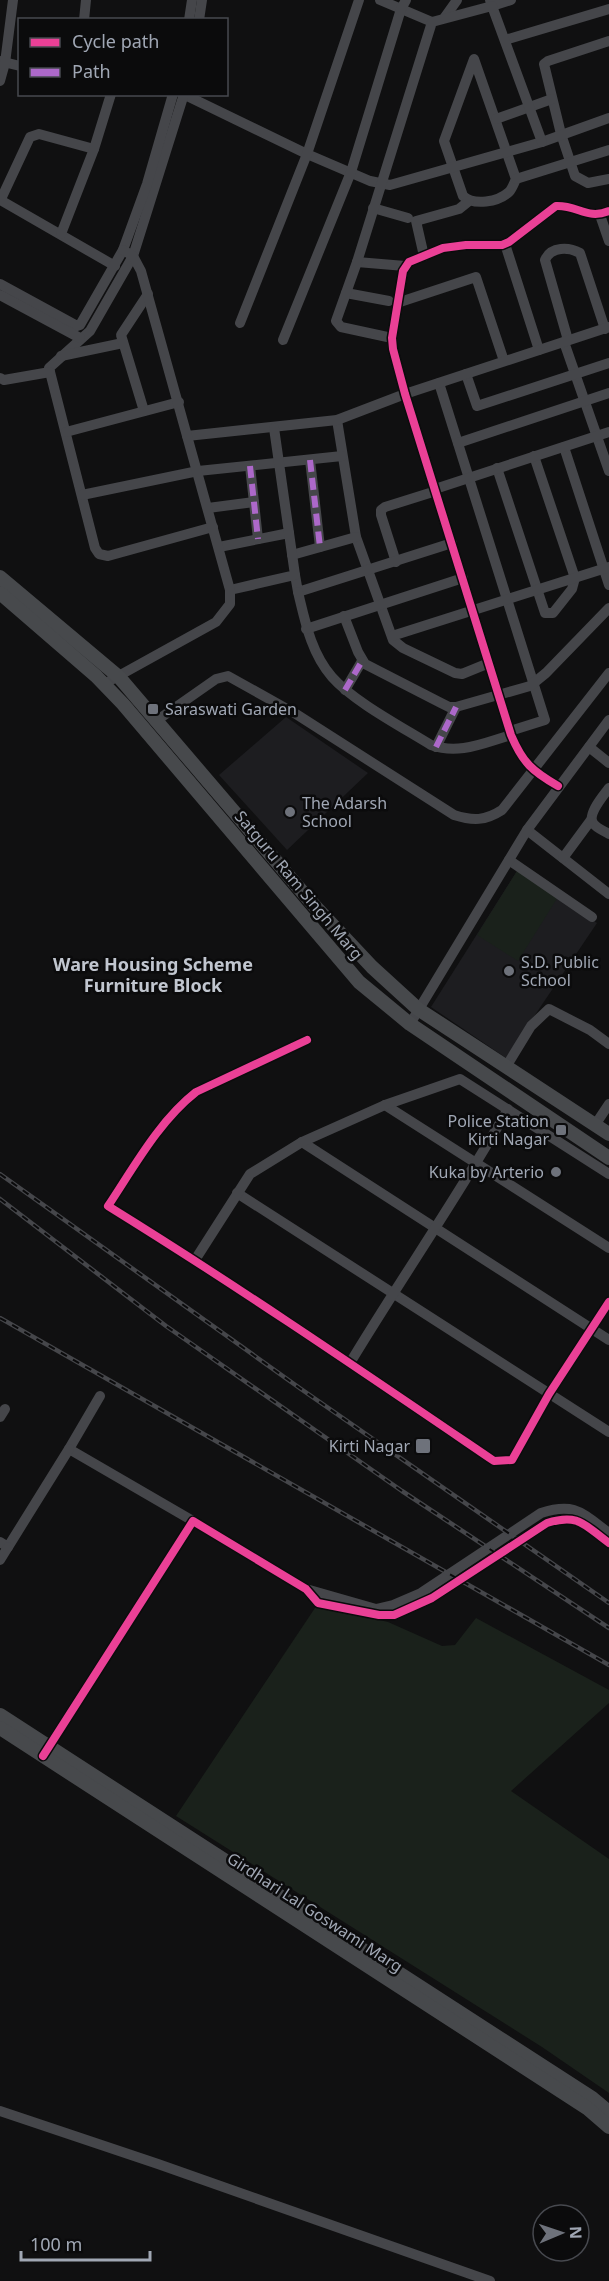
<svg xmlns="http://www.w3.org/2000/svg" width="609" height="2281" viewBox="0 0 609 2281" font-family="'Noto Sans',sans-serif">
<style>
.built{fill:#1d1d20}
.green{fill:#1a211b}
.lines{fill:none;stroke-linecap:round;stroke-linejoin:round}
.minor{stroke:#45464a;stroke-width:10}
.major{stroke:#47494c;stroke-width:14}
.rail-casing{stroke:#45464a;stroke-width:4.5}
.rail{stroke:#0b0b0c;stroke-width:2;stroke-dasharray:7;stroke-linecap:butt}
.quiet{stroke:#ac68c9;stroke-width:6;stroke-dasharray:12 6;stroke-linecap:butt}
.cycleway-casing{stroke:#0b0b0c;stroke-width:11}
.cycleway{stroke:#ea4096;stroke-width:8}
.poi-dot{fill:#6e727b;stroke:#0b0b0c;stroke-width:2}
.labels{text-anchor:middle;dominant-baseline:central;stroke-width:5;stroke-linejoin:round;paint-order:stroke}
.poi-label{font-size:16px;fill:#a0a7b4;stroke:#0b0b0c;text-anchor:start}
.street-label{font-size:16px;fill:#a0a7b4;stroke:#0b0b0c}
.neighbourhood-label{font-size:18px;font-weight:bold;fill:#c1c6cf;stroke:#0b0b0c}
</style>
<rect width="100%" height="100%" fill="#101011"/>
<g class="built">
<path d="M286,717l82,56 -81,77 -68,-75z"/>
<path d="M517,871l80,52 -91,135 -75,-51z"/>
</g>
<g class="green">
<path d="M517,871l41,26 -40,64 -41,-26z"/>
<path d="M317,1605l71,17 54,24 13,-1 21,-27 133,72v13l-98,88 98,68v234l-67,-46 -366,-231z"/>
</g>
<g class="lines">
<g class="minor">
<path d="M380,0l52,22"/>
<path d="M490,0l2,6 19,-6"/>
<path d="M445,17l12,-17"/>
<path d="M84,20l2,-20"/>
<path d="M189,20l3,-20"/>
<path d="M199,20l3,-20"/>
<path d="M505,40l104,-31"/>
<path d="M609,41l-61,20 -4,3 17,70 14,42 13,7 21,-4"/>
<path d="M474,59l42,120c-2,4 -4,10 -7,13 -11,10 -35,14 -46,4l-19,-55z"/>
<path d="M0,61l20,5"/>
<path d="M0,81l5,-18 8,-63"/>
<path d="M183,94l124,60 63,27 20,4 152,-43 67,-24"/>
<path d="M184,94l-51,162 -43,75 -41,37 46,180 4,6 9,2 105,-29"/>
<path d="M496,119l56,-20"/>
<path d="M94,149l-55,-15 -9,3 -28,60v4l113,65"/>
<path d="M516,179l93,-29"/>
<path d="M373,208l35,10"/>
<path d="M600,215l9,26"/>
<path d="M61,234l33,-85 17,-55"/>
<path d="M505,244l34,106"/>
<path d="M424,256l-8,-35 43,-12 10,-8"/>
<path d="M357,262l48,4"/>
<path d="M0,284l77,42 3,-1 43,-75 24,-66 26,-90"/>
<path d="M346,293l43,8"/>
<path d="M0,295l80,43"/>
<path d="M397,303l79,-26 28,84"/>
<path d="M240,323l67,-169 52,-154"/>
<path d="M392,338l-51,-11 -5,-6 21,-59 75,-240 60,-16 50,136"/>
<path d="M283,340l68,-168 50,-163 5,-9"/>
<path d="M568,340l-23,-80c6,-14 24,-13 35,-7l25,76"/>
<path d="M564,342l45,129"/>
<path d="M61,356l62,-13"/>
<path d="M466,374l11,32 132,-43"/>
<path d="M0,378l4,2 46,-8"/>
<path d="M439,383l106,337 -35,11"/>
<path d="M144,411l-23,-76 27,-41"/>
<path d="M337,420l19,117 37,103 10,8 52,25 7,1 27,-11"/>
<path d="M66,432l113,-30"/>
<path d="M187,436l150,-16 68,-26 204,-67"/>
<path d="M458,443l151,-50"/>
<path d="M564,447l45,138"/>
<path d="M310,460l10,87"/>
<path d="M250,466l8,73"/>
<path d="M497,468l48,145h8l19,-24 3,-11 -41,-122"/>
<path d="M435,489l174,-57"/>
<path d="M82,495l116,-24 144,-15"/>
<path d="M208,508l46,-6"/>
<path d="M219,547l70,-14"/>
<path d="M292,555l64,-18"/>
<path d="M396,562l-15,-47v-5l4,-3 51,-16"/>
<path d="M295,575l3,17 154,-49"/>
<path d="M230,590l65,-15 -21,-147"/>
<path d="M298,592c7,29 13,61 34,85 21,24 70,50 99,68 28,10 52,-2 80,-10"/>
<path d="M344,616l14,36 7,12 76,39 8,4h7l74,-21 16,-13 63,-65"/>
<path d="M306,629l157,-51"/>
<path d="M392,636l217,-69"/>
<path d="M104,684l112,-62 14,-18v-14l-89,-319 -8,-15 -10,-6"/>
<path d="M345,690l17,-29"/>
<path d="M156,721l60,-42 12,-3 68,38 158,101c19,6 31,6 48,-5l107,-137"/>
<path d="M436,747l20,-40"/>
<path d="M589,747l20,16"/>
<path d="M558,786c-26,-15 -35,-23 -47,-51l-106,-341 -12,-45 -1,-11 11,-67 6,-9 34,-14 23,-3h36l7,-3 47,-36c22,-1 31,14 53,5"/>
<path d="M609,788c-5,7 -22,26 -16,35 3,5 11,8 16,11"/>
<path d="M527,830l82,64"/>
<path d="M563,858l28,-38"/>
<path d="M509,860l83,57"/>
<path d="M410,1024l117,-194 82,-110"/>
<path d="M307,1040l-111,52c-37,29 -62,75 -88,114 131,81 258,168 386,255l18,-1 37,-66 60,-92"/>
<path d="M506,1067l25,-41 18,-17 41,21 19,14"/>
<path d="M385,1105l224,143"/>
<path d="M595,1125l14,-21"/>
<path d="M302,1142l307,198"/>
<path d="M237,1193l372,239"/>
<path d="M195,1260l55,-86 52,-32 83,-37 75,-26 149,95"/>
<path d="M350,1363c52,-86 109,-168 158,-254"/>
<path d="M100,1396l-31,53 124,72"/>
<path d="M0,1417l5,-8"/>
<path d="M0,1542l8,5 61,-98"/>
<path d="M0,1560l8,-13"/>
<path d="M306,1589l70,20 17,-4 28,-12 120,-80c34,-11 41,0 68,20"/>
<path d="M46,1751l147,-230 113,68 12,14 61,12h15l38,-17 115,-75c32,-10 37,2 62,20"/>
<path d="M0,2111l158,53 332,117"/>
</g>
<g class="major">
<path d="M0,577l119,100 192,225 61,65 46,42 191,125"/>
<path d="M0,593l96,83 27,28 236,278 51,42 199,134"/>
<path d="M0,1715l592,383 17,14"/>
<path d="M0,1728l587,380 22,19"/>
</g>
<defs>
<g id="rail">
<path d="M0,1174l301,215 308,214"/>
<path d="M0,1199l166,127 236,165 207,137"/>
<path d="M0,1318l609,347"/>
</g>
</defs>
<use href="#rail" class="rail-casing"/>
<use href="#rail" class="rail"/>
<g class="quiet">
<path d="M310,460l10,87"/>
<path d="M250,466l8,73"/>
<path d="M345,690l17,-29"/>
<path d="M436,747l20,-40"/>
</g>
<defs>
<g id="cycleway">
<path d="M558,786c-26,-15 -35,-23 -47,-51l-106,-341 -12,-45 -1,-11 11,-67 6,-9 34,-14 23,-3h36l7,-3 47,-36c22,-1 31,14 53,5"/>
<path d="M307,1040l-111,52c-37,29 -62,75 -88,114 131,81 258,168 386,255l18,-1 37,-66 60,-92"/>
<path d="M43,1756l150,-235 113,68 12,14 61,12h15l38,-17 115,-75c32,-10 37,2 62,20"/>
</g>
</defs>
<use href="#cycleway" class="cycleway-casing"/>
<use href="#cycleway" class="cycleway"/>
</g>
<g class="poi-dot">
<rect x="147" y="703" width="12" height="12" rx="3"/>
<circle cx="290" cy="812" r="6"/>
<circle cx="509" cy="971" r="6"/>
<rect x="555" y="1124" width="12" height="12" rx="3"/>
<circle cx="556" cy="1172" r="6"/>
<rect x="415" y="1438" width="16" height="16" rx="3"/>
</g>
<g class="labels">
<g class="poi-label">
<text x="165" y="709">Saraswati Garden</text>
<text x="302" y="803">The Adarsh<tspan x="302" dy="18">School</tspan></text>
<text x="521" y="962">S.D. Public<tspan x="521" dy="18">School</tspan></text>
<text x="549" y="1121" text-anchor="end">Police Station<tspan x="549" dy="18">Kirti Nagar</tspan></text>
<text x="544" y="1172" text-anchor="end">Kuka by Arterio</text>
<text x="410" y="1446" text-anchor="end">Kirti Nagar</text>
</g>
<g class="street-label">
<text transform="translate(299 885) rotate(50)">Satguru Ram Singh Marg</text>
<text transform="translate(315 1912) rotate(33)">Girdhari Lal Goswami Marg</text>
</g>
<g class="neighbourhood-label">
<text x="153" y="964">Ware Housing Scheme<tspan x="153" dy="21">Furniture Block</tspan></text>
</g>
</g>
<rect x="18" y="18" width="210" height="78" fill="#0b0b0c" stroke="#47494f" stroke-width="1.5"/>
<rect x="30" y="38" width="30" height="9" fill="#ea4096" stroke="#47494f" stroke-width="1.5"/>
<text x="72" y="48" font-size="18" fill="#a0a7b4">Cycle path</text>
<rect x="30" y="68" width="30" height="9" fill="#ac68c9" stroke="#47494f" stroke-width="1.5"/>
<text x="72" y="78" font-size="18" fill="#a0a7b4">Path</text>
<g transform="translate(561 2233) rotate(88)"><circle r="28" fill="#0b0b0c" stroke="#47494f" stroke-width="1.5"/>
<path d="M0-4.5L10 22L0 15L-10 22Z" fill="#6e727b"/>
<text y="-9" font-size="16" font-weight="bold" text-anchor="middle" fill="#a0a7b4">N</text>
</g>
<path d="M21 2251v9h129v-9" fill="none" stroke="#a0a7b4" stroke-width="3"/>
<text x="30" y="2251" font-size="18" fill="#a0a7b4" stroke="#0b0b0c" stroke-width="4.5" paint-order="stroke">100 m</text>
</svg>
